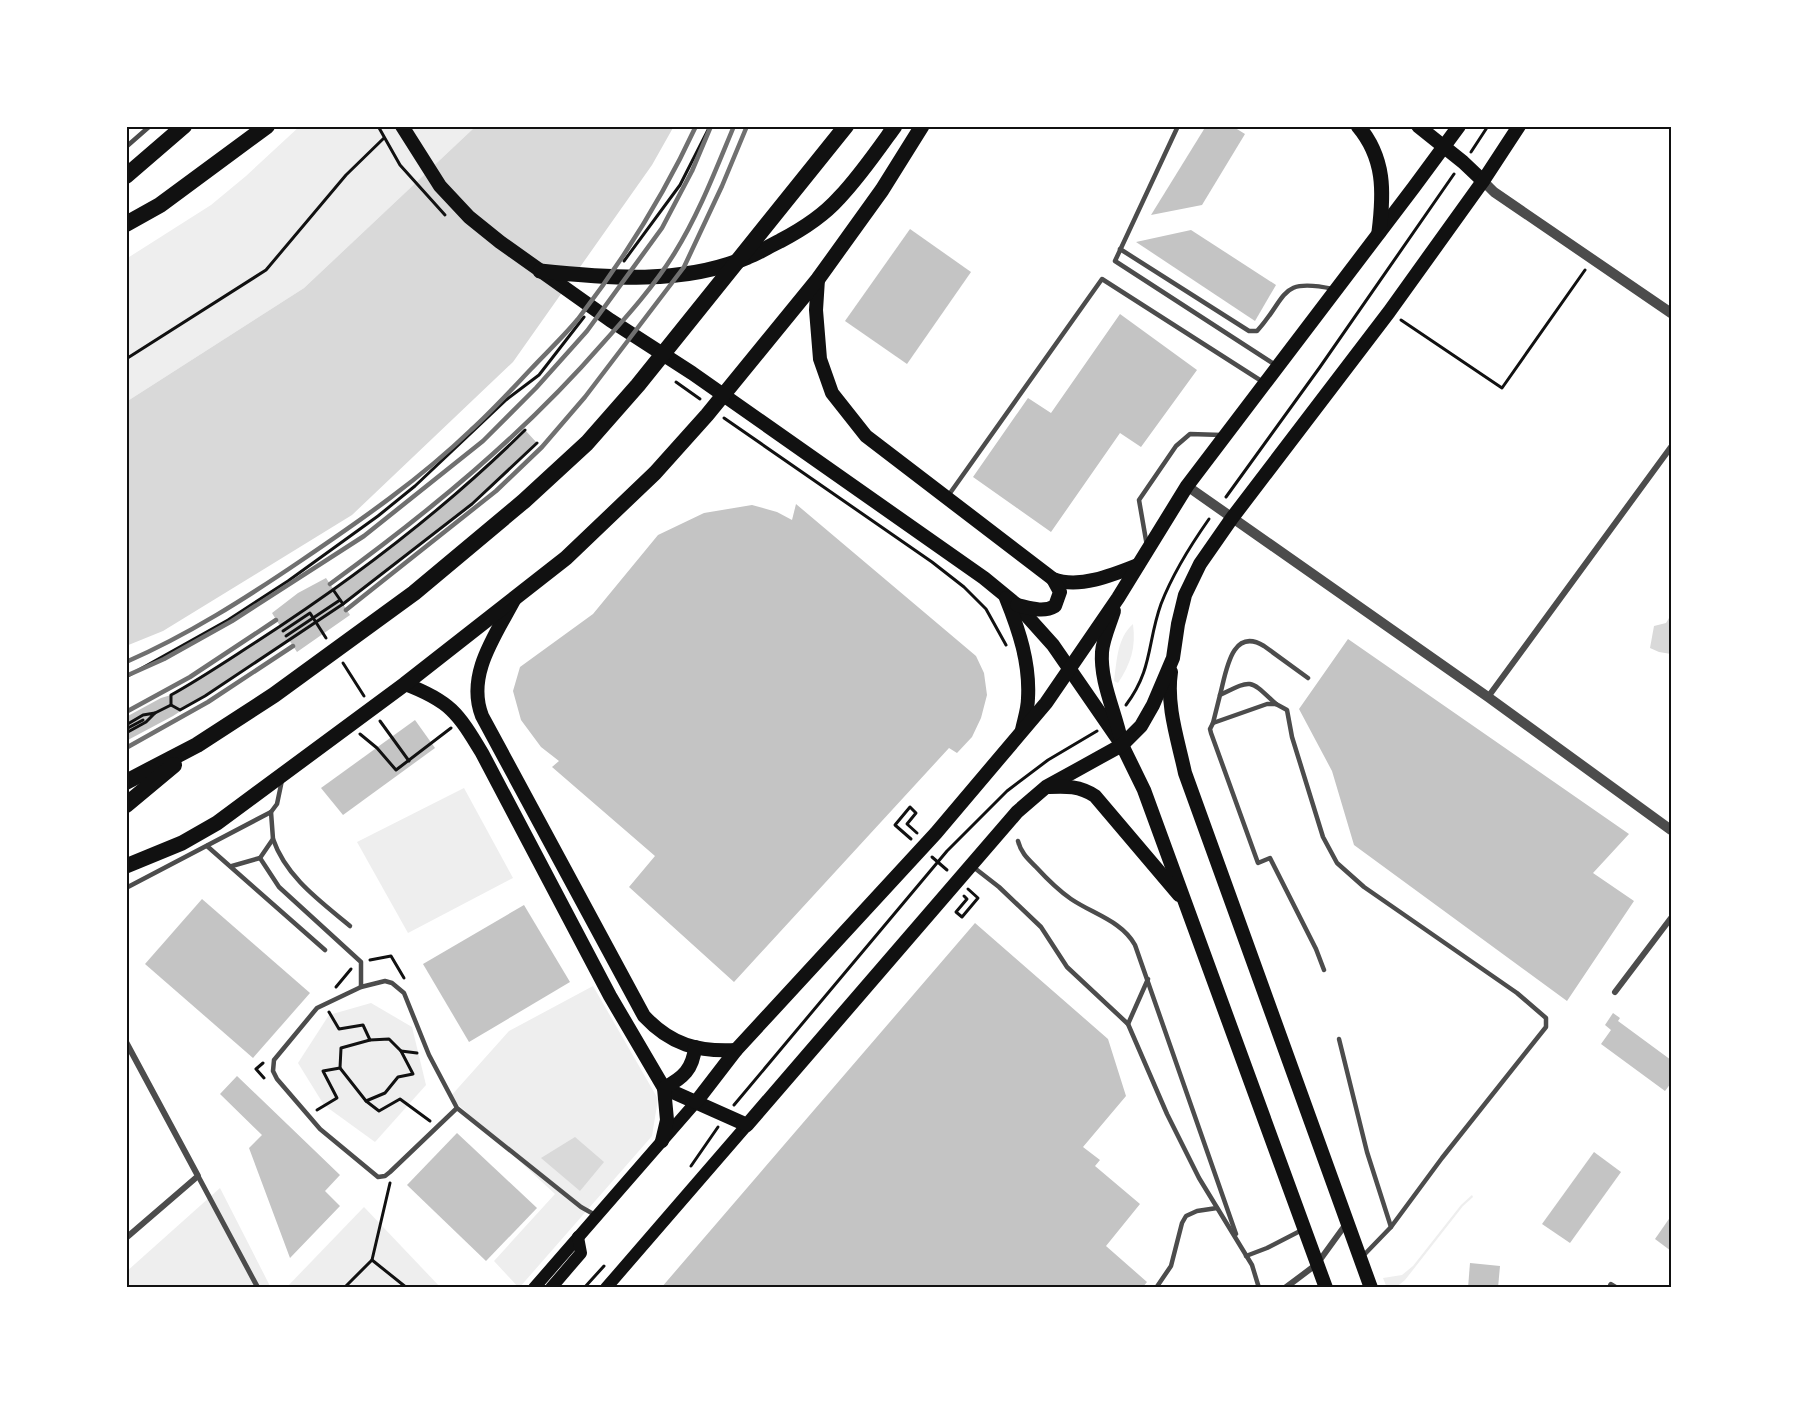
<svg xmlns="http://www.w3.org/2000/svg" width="1797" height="1414" viewBox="0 0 1797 1414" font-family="'IBM Plex Sans',sans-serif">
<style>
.green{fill:#eee}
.water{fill:#d9d9d9}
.building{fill:#c4c4c4}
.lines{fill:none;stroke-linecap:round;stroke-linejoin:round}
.path{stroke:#111;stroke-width:3}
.service{stroke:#4c4c4c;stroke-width:4.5}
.pedestrian{stroke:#4c4c4c;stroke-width:5}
.minor{stroke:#4c4c4c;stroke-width:6}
.tertiary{stroke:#4c4c4c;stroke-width:10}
.secondary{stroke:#111;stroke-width:12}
.primary{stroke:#111;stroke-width:14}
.trunk{stroke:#111;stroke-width:15}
.motorway{stroke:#111;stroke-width:16}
.rail{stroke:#707070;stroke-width:4.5}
.neatline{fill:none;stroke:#111;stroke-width:2}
</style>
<rect width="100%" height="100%" fill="#fff"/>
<g class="green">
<path d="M300,126h176l-172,162 -178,114v-143l85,-54 35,-29z"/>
<path d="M1133,624c3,24 -2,39 -15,59l-4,-2c3,-20 3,-43 19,-57z"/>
<path d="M464,788l49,90 -105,55 -51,-91z"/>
<path d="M593,986l65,113 -6,37 -133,152 -25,-27 61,-67 -105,-97 59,-66z"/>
<path d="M371,1003l41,24 14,58 -51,57 -51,-37 -26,-42 31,-48z"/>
<path d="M220,1188l51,100h-145v-16z"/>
<path d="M1472,1195l1,2 -10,9 -58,74 -10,8h-8l-4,-10 19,-3 11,-9 48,-61z"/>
<path d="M364,1207l77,81h-155z"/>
</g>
<g class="water">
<path d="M476,126h198l-22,39 -139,197 -161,153 -189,116 -37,15v-244l178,-114z"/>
<path d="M1669,618l2,1v35l-12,-2 -9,-4 4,-22 12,-3z"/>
<path d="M575,1137l29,25 -24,29 -39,-33z"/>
</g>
<g class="building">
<path d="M1206,126h26l13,8 -43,71 -51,10z"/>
<path d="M910,229l61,43 -64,92 -62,-43z"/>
<path d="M1191,230l85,55 -21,36 -119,-79z"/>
<path d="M1120,314l77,56 -56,77 -21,-14 -69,99 -78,-55 55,-79 23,15z"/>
<path d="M525,430l12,13 -45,44 -149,117 7,11 -53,37 -8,-12 -116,76 -47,25v-24l35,-19 10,-3 109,-69 -8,-13 26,-20 28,-15 8,12 103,-81z"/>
<path d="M796,504l180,152 8,17 3,22 -6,23 -9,19 -15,16 -8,-5 -215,234 -105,-95 26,-31 -103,-89 7,-6 -18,-14 -20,-27 -8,-29 7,-24 73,-53 65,-79 46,-22 48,-8 25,7 15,8z"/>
<path d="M1348,639l281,195 -36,39 41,28 -67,100 -213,-156 -22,-74 -33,-62z"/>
<path d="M415,720l20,28 -92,67 -22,-27z"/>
<path d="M202,899l108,94 -57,65 -108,-94z"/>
<path d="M524,905l46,77 -101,60 -46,-78z"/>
<path d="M975,923l133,116 18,57 -43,51 17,13 -5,6 45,38 -34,42 41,36 -5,6h-481z"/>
<path d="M1613,1013l7,5 -2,3 53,39v23l-6,8 -64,-47 10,-14 -6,-5z"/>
<path d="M237,1076l103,99 -15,16 15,15 -50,52 -41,-110 13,-13 -42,-41z"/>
<path d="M457,1133l80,75 -51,53 -79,-76z"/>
<path d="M1594,1152l27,20 -51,71 -28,-19z"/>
<path d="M1671,1216v35l-16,-12z"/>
<path d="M1470,1263l30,3 -2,22h-30z"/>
</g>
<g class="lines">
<g class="path">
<path d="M378,126l22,39 45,50"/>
<path d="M1471,152l17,-26"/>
<path d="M624,261l56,-76 30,-59"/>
<path d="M1401,320l101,68 83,-118"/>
<path d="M126,359l140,-89 80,-95 38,-37"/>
<path d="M676,382l24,17"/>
<path d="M724,418l208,144 32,25 22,22 20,36"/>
<path d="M525,430c-82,81 -173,150 -269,212 -28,18 -56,37 -85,53v10l9,5 25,-14 138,-92 129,-100 65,-61"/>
<path d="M1226,497l94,-130 134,-193"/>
<path d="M334,591l9,13"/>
<path d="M283,631l27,-18 16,25"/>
<path d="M286,636l54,-36"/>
<path d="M343,663l21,33"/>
<path d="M126,677l102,-57 60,-39 90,-65 37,-30 91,-86 33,-25 45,-58"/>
<path d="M1126,705c27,-36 21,-62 35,-101 12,-31 29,-58 48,-85"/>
<path d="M155,713l16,-8"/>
<path d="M380,721l29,40"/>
<path d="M126,725l17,-10 12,-2 -9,9 -20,11"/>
<path d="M126,729l17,-9"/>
<path d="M360,734l17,14 19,22 55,-42"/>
<path d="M911,839l-16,-14 15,-18 6,6 -9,11 10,9"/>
<path d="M932,857l15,13"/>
<path d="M964,896l3,3 -11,13 6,5 16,-19 -10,-9"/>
<path d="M370,960l21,-4 13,22"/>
<path d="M336,987l15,-18"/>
<path d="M329,1012l10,17 24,-4 7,15 -29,8 -1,20"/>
<path d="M370,1040l19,-1 12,12 12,23 -15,3 -13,16 -19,8 13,10 21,-12 30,22"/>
<path d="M401,1051l16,2"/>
<path d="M263,1063l-7,6 8,9"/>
<path d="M734,1105l213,-254 60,-60 41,-31 49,-29"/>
<path d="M317,1110l20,-12 -14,-27 17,-3 26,33"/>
<path d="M691,1166l27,-39"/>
<path d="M372,1260l35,28"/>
<path d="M344,1288l28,-28 18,-77"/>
<path d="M584,1288l20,-22"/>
</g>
<g class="service">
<path d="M1178,126l-63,135 162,105"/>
<path d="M126,147l24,-21"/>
<path d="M1120,249l129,82h8c31,-34 21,-54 76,-42"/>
<path d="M948,496l154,-217 161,103"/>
<path d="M1147,546l-8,-46 37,-54 14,-12 32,1"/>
<path d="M1220,695c6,-22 11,-69 44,-49l44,32"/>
<path d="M1213,723l7,-28c33,-16 29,-16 56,9"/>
<path d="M273,839c13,38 47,62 77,87"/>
<path d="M1018,841c3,12 10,18 18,26 11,12 22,23 35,32 22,15 51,22 64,46l101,289"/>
<path d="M207,846l118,104"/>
<path d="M260,858l19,29 82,75v25"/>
<path d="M232,866l28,-8 13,-19 -2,-27"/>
<path d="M972,866l27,21 42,40 26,40 61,57 39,90 32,64 53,87 7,23"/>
<path d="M126,888l145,-76 6,-8 5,-24"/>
<path d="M1324,970l-8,-21 -46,-91 -12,5 -47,-130 -1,-4 3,-6 54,-19h9l11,6 5,27 31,100 14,26 27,24 153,106 29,25v9l-104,131 -51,69 -29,30"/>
<path d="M1128,1024l20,-45"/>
<path d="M1339,1039l28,113 24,75"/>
<path d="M457,1108l-67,64 -5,4 -7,1 -58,-48 -12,-14 -31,-36 -4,-8 1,-11 43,-52 44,-21 24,-6 7,2 12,10 25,62 28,53 124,99 16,9"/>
<path d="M1246,1256l21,-8 35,-18"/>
<path d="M1156,1288l15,-22 11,-43 4,-7 11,-5 20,-3"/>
</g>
<path class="pedestrian" d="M198,1176l60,112"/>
<g class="minor">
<path d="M1488,697l183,-250"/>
<path d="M1615,992l56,-74"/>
<path d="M126,1042l72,134 -72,62"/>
<path d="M1611,1285l5,3"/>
<path d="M1285,1288l32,-24 29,-40"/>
</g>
<g class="tertiary">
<path d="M1483,181l11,11 177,121"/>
<path d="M1187,486l301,211 183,133"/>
</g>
<g class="secondary">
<path d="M534,1288l162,-186"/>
<path d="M551,1288l30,-35 -3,-16"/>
<path d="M606,1288l141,-163"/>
</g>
<g class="primary">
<path d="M402,126l38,60 29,31 31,25 110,78 82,53 292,205 33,27 36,40 69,100 22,45 182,498"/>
<path d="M1418,126l45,36 20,19"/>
<path d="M818,279l-2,31 4,49 12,34 34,43 187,143c26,10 60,-4 85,-14"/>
<path d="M1006,598c13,32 24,65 22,100 0,11 -4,22 -6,32"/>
<path d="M514,600c-19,36 -48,75 -32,116l162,300c27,29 54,36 92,34"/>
<path d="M1017,605c13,3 26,8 38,1l5,-14 -7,-13"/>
<path d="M1114,611c-4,13 -11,28 -12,41 -2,30 13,59 19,88"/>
<path d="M1171,672c-5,34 7,68 14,101l186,515"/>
<path d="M405,684c45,17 53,29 77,69l128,243 54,92 83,37 270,-313 29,-25 76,-42 19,-19 12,-21 20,-47 5,-34 7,-29 15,-31 32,-46 157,-206 94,-131 36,-55"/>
<path d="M1049,787c17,-1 31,-1 46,9l84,99"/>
<path d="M696,1102l40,-52 200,-217 110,-130 72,-105 69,-112 227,-299 45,-61"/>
<path d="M662,1141l5,-21 -3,-32c19,-10 29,-19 31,-41"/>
</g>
<g class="trunk">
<path d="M1358,126c27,32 26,66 21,106"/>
<path d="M540,271c68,7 143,14 208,-14 11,-4 21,-11 32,-16 21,-11 43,-25 59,-43 21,-22 38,-47 56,-72"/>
<path d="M126,866l56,-23 35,-20 188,-139 161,-126 89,-85 52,-58 111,-136 64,-89 40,-64"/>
</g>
<g class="motorway">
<path d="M126,176l58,-50"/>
<path d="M126,224l34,-19 107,-79"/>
<path d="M126,782l71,-37 77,-50 140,-102 110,-92 63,-58 51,-58 208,-259"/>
<path d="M126,805l48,-40"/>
</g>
<g class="rail">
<path d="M330,584c99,-72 193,-149 273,-241 26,-29 51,-57 71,-89 25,-40 42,-85 60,-128"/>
<path d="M346,610l150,-119 46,-44 43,-50 99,-130 38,-81 25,-60"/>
<path d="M126,662c62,-27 120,-64 176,-102 59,-40 118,-81 169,-130 21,-19 41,-41 60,-61 16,-17 33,-33 47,-50 46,-60 86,-124 118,-193"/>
<path d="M126,676l38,-17 68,-38 132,-85 119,-95 53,-53 51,-57 75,-103 30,-57 19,-45"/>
<path d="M126,712l64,-35 86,-57"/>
<path d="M126,748l82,-46 85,-56"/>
</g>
</g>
<rect width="1797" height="1414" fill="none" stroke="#ffffff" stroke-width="255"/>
<rect x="128" y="128" width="1542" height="1158" class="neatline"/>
</svg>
